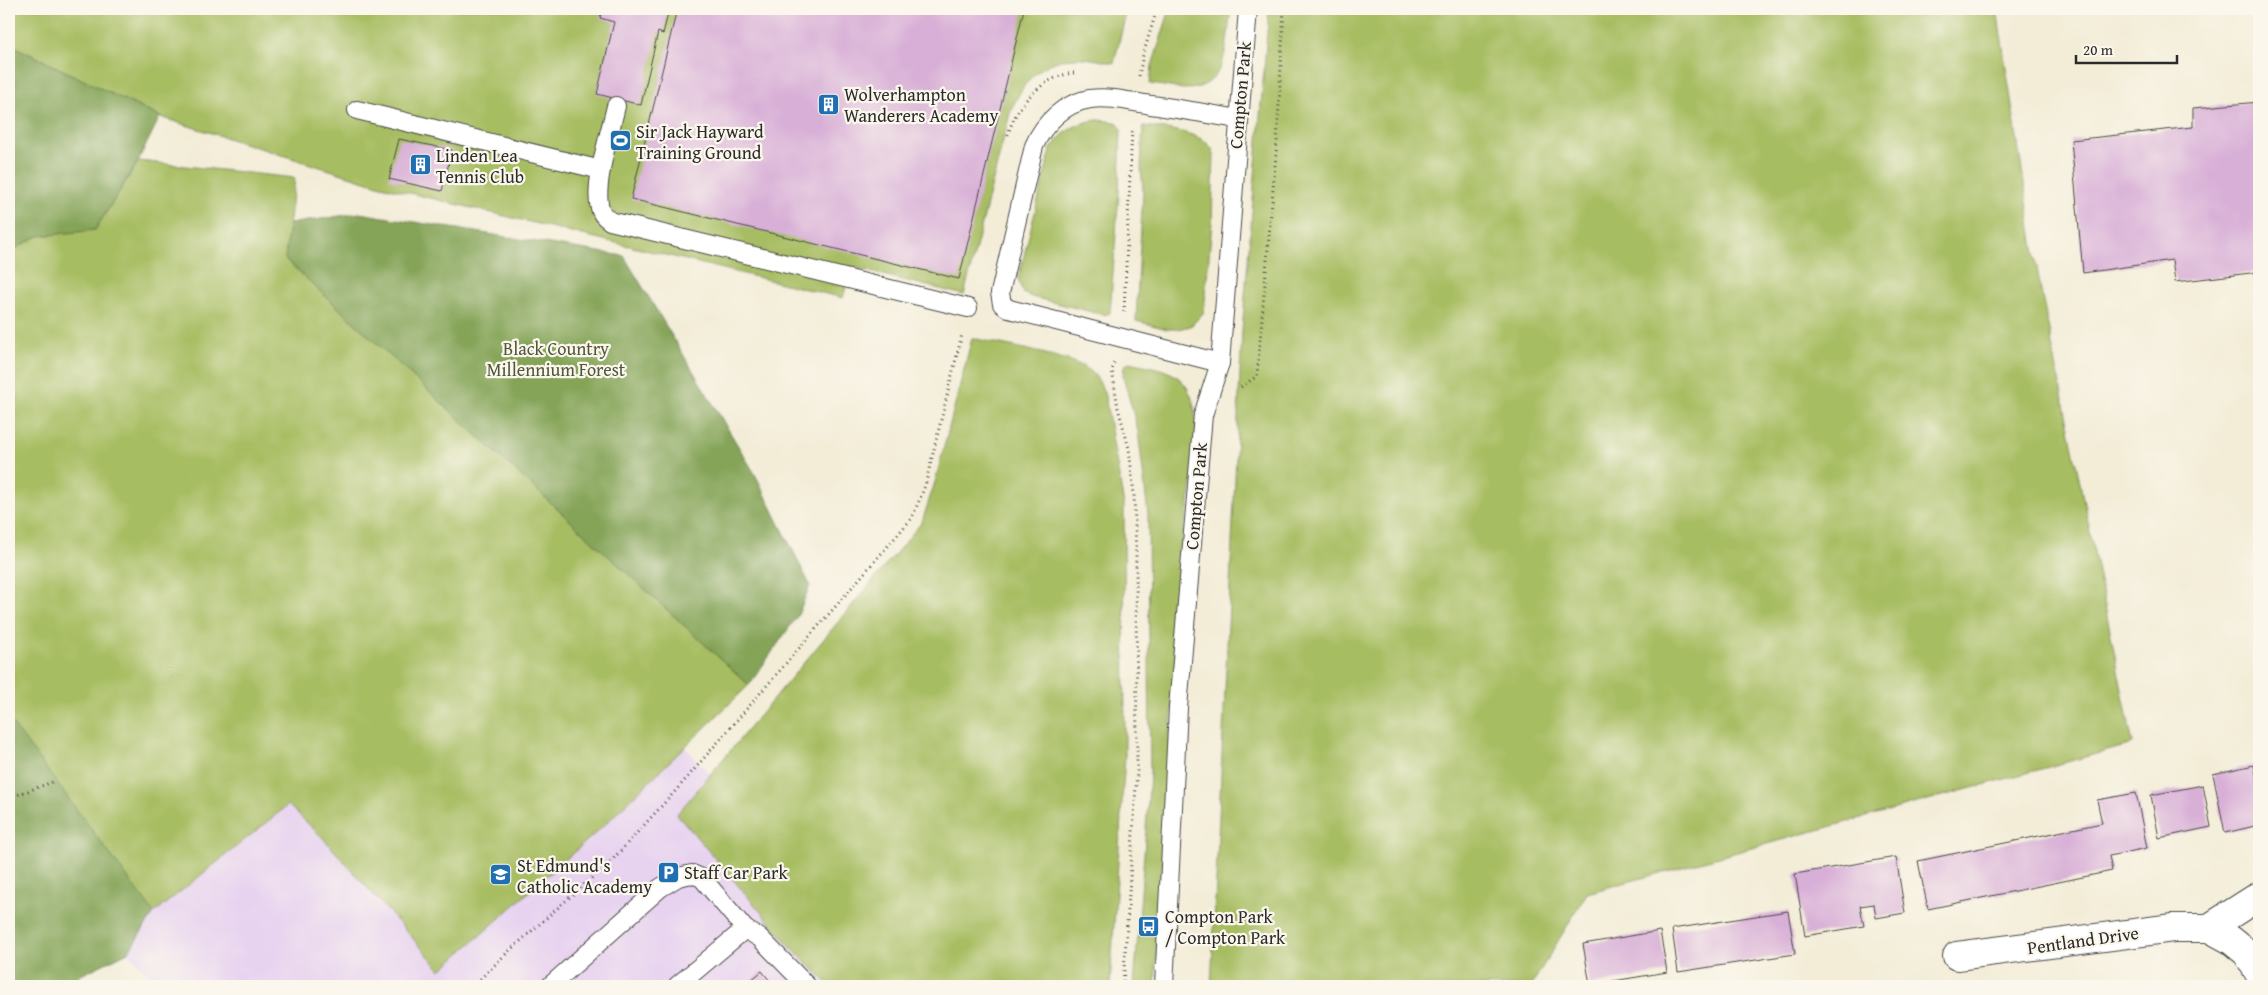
<svg xmlns="http://www.w3.org/2000/svg" width="2268" height="995" viewBox="0 0 2268 995" font-family="'Gentium Book Plus',serif">
<style>
.built{fill:#e7d2f0}
.green{fill:#a7bd62;stroke:#697446}
.forest{fill:#85a458;stroke:#586842}
.building{fill:#d8afd7}
.lines{fill:none;stroke-linecap:round;stroke-linejoin:round}
.service-casing{stroke:#494845;stroke-width:20}
.minor-casing{stroke:#494845;stroke-width:30}
.path{stroke:#494845;stroke-width:3;stroke-dasharray:1 4;stroke-linecap:butt}
.service{stroke:#fff;stroke-width:18}
.minor{stroke:#fff;stroke-width:28}
.labels{text-anchor:middle;dominant-baseline:central;stroke-width:4.5;stroke-linejoin:round;paint-order:stroke}
.poi-label{font-size:18px;fill:#2b2b2b;stroke:#fbf7ec;text-anchor:start}
.street-label{font-size:18px;fill:#2b2b2b;stroke:#fbf7ec}
.park-label{font-size:18px;fill:#50573c;stroke:#fbf7ec}
</style>
<rect width="100%" height="100%" fill="#fbf7ec"/>
<filter id="ink" filterUnits="userSpaceOnUse"><feTurbulence type="fractalNoise" baseFrequency=".02" numOctaves="2"/><feDisplacementMap in="SourceGraphic" scale="10" xChannelSelector="R" yChannelSelector="G"/><feConvolveMatrix kernelMatrix="1 2 1 2 8 2 1 2 1" color-interpolation-filters="sRGB"/></filter>
<filter id="wash" filterUnits="userSpaceOnUse"><feTurbulence type="fractalNoise" baseFrequency=".0096" numOctaves="4" result="noise"/><feDisplacementMap in="SourceGraphic" scale="20" xChannelSelector="R" yChannelSelector="G"/><feGaussianBlur stdDeviation="1.12" result="paint"/><feColorMatrix in="noise" values="0 0 0 0 0 0 0 0 0 0 0 0 0 0 0 0 0 1.4 0 .05"/><feComposite in="paint" operator="in"/></filter>
<g filter="url(#wash)">
<rect width="100%" height="100%" fill="#f3edd8"/>
<path class="built" d="M685,747l216,239h-742l-31,-34 26,-39 134,-108 33,32 279,-9z"/>
<g class="green">
<path d="M9,9h1118l-13,54c-13,-2 -27,-6 -40,-5 -35,3 -52,25 -64,55l-46,182 -113,-28 -8,31 -462,-112 -221,-69 -151,-73z"/>
<path d="M1170,9h61c-5,32 -2,81 -47,80 -11,-1 -23,-4 -34,-5l2,-18z"/>
<path d="M1269,9h728l43,277 93,458 -546,149 -56,93h-320l31,-655z"/>
<path d="M1098,120l18,2 5,6 -2,64 -9,121 -6,2 -72,-18 -9,-4 -5,-14 33,-130c12,-18 26,-27 47,-29z"/>
<path d="M1143,126c20,3 64,5 71,27l-2,69 -8,90 -13,14 -14,3h-10l-31,-8 7,-131 -2,-23z"/>
<path d="M139,161l156,17 -10,81 464,426 -149,144 -159,141 -119,-133 -34,-32 -134,108 -26,39 -70,34h-49v-734l29,-16 57,-6z"/>
<path d="M972,338c26,6 99,18 117,32 9,7 13,16 16,26l19,109 1,250 -15,231h-279l-36,-34 -118,-138 245,-292 13,-40z"/>
<path d="M1129,362c16,4 41,6 53,19 28,28 8,117 1,153l-28,452h-21l16,-211 -2,-261 -10,-83 -15,-55 1,-10z"/>
</g>
<g class="forest">
<path d="M9,44l151,73 -22,44 -43,69 -57,6 -29,16z"/>
<path d="M359,213l265,43 131,218 55,111 -12,30 -49,70 -464,-426 4,-35z"/>
<path d="M9,719l145,194 -26,39 -70,34h-49z"/>
</g>
<g id="blocks">
<g class="building">
<path d="M602,9h67l-6,25 -5,-2 -17,73 -44,-11 17,-72 -14,-4z"/>
<path d="M677,9h347l-65,270 -328,-80z"/>
<path d="M2259,102v170l-84,10 -3,-22 -89,13 -12,-133 122,-13v-19z"/>
<path d="M399,139l53,11 -10,41 -53,-12z"/>
<path d="M2254,765l5,24v36l-34,8 -12,-59z"/>
<path d="M2203,785l8,42 -52,11 -8,-43z"/>
<path d="M2136,793l11,55 -38,8 3,15 -184,38 -10,-48 184,-38 -5,-23z"/>
<path d="M1896,857l9,56 -29,5 -2,-14 -14,2 4,20 -59,10 -10,-62z"/>
<path d="M1788,911l7,43 -117,18 -6,-43z"/>
<path d="M1660,931l7,41 -77,13 -7,-41z"/>
<path d="M762,971l12,15h-30z"/>
</g>
</g>
</g>
<g filter="url(#ink)">
<use href="#blocks" fill-opacity="0" stroke="#494845" stroke-width="1"/>
<g class="lines">
<defs>
<g id="service">
<path d="M616,106c-5,24 -26,86 -14,107 1,3 5,5 8,8l358,87"/>
<path d="M357,110l244,60"/>
<path d="M1220,363l-211,-54 -7,-5 -2,-11 34,-147c10,-23 30,-43 56,-47 19,-3 42,3 61,6 29,4 58,9 87,14"/>
<path d="M550,986l110,-98 18,-11 14,-3 10,4 43,51 15,9 47,48"/>
<path d="M677,986l68,-57"/>
<path d="M1164,986l14,-278 25,-293 17,-52 28,-354"/>
</g>
<g id="minor">
<path d="M2209,928l50,-32"/>
<path d="M1957,956l216,-28h36l22,12 16,13 12,20"/>
</g>
</defs>
<use href="#service" class="service-casing"/>
<use href="#minor" class="minor-casing"/>
<g class="path">
<path d="M1139,76l4,-21 14,-46"/>
<path d="M1008,135c7,-29 34,-59 66,-62"/>
<path d="M1124,312l8,-183"/>
<path d="M1114,363l-2,7 6,38 11,40 5,46 2,60 1,217 -14,215"/>
<path d="M1241,387l16,-11 20,-233 7,-134"/>
<path d="M9,798l46,-17"/>
<path d="M473,986l35,-34 105,-93 66,-72 233,-269 13,-32 37,-152"/>
</g>
<use href="#service" class="service"/>
<use href="#minor" class="minor"/>
</g>
</g>
<defs>
<symbol id="building-square" viewBox="-11 -11 22 22"><rect x="-9" y="-9" width="18" height="18" rx="4" fill="#1f6fb2" stroke="#fbf7ec"/><path d="M-4-6H4V6H1V3H-1V6H-4ZM-2.5-4.3h1.7v1.8h-1.7ZM.8-4.3h1.7v1.8H.8ZM-2.5-1h1.7V.8h-1.7ZM.8-1h1.7V.8H.8Z" fill="#fff"/></symbol>
<symbol id="stadium-square" viewBox="-11 -11 22 22"><rect x="-9" y="-9" width="18" height="18" rx="4" fill="#1f6fb2" stroke="#fbf7ec"/><path d="M0-5a6.5 5 0 1 0 0 10a6.5 5 0 1 0 0-10ZM-3.5-1.8h7v3.6h-7Z" fill="#fff"/></symbol>
<symbol id="parking-square" viewBox="-11 -11 22 22"><rect x="-9" y="-9" width="18" height="18" rx="4" fill="#1f6fb2" stroke="#fbf7ec"/><path d="M-3.5-5.5H1a3.5 3.5 0 0 1 0 7H-1V5.5H-3.5ZM-1-3.4V-.6H.8a1.4 1.4 0 0 0 0-2.8Z" fill="#fff"/></symbol>
<symbol id="school-square" viewBox="-11 -11 22 22"><rect x="-9" y="-9" width="18" height="18" rx="4" fill="#1f6fb2" stroke="#fbf7ec"/><path d="M0-5L7-2L0 1L-7-2ZM-4 1L0 2.5L4 1V4Q0 6-4 4Z" fill="#fff"/></symbol>
<symbol id="bus-square" viewBox="-11 -11 22 22"><rect x="-9" y="-9" width="18" height="18" rx="4" fill="#1f6fb2" stroke="#fbf7ec"/><path d="M-5-6H5V4H4V6H2V4H-2V6H-4V4H-5ZM-3.5-4V0h7V-4ZM-3.5 1.2v1.5H-2V1.2ZM2 1.2v1.5H3.5V1.2Z" fill="#fff"/></symbol>
</defs>
<g fill-rule="evenodd">
<use href="#building-square" x="816" y="92" width="25" height="25"/>
<use href="#stadium-square" x="608" y="128" width="25" height="25"/>
<use href="#building-square" x="408" y="152" width="25" height="25"/>
<use href="#parking-square" x="656" y="860" width="25" height="25"/>
<use href="#school-square" x="488" y="862" width="25" height="25"/>
<use href="#bus-square" x="1136" y="914" width="25" height="25"/>
</g>
<g class="labels">
<g class="poi-label">
<text x="844" y="94">Wolverhampton<tspan x="844" dy="21">Wanderers Academy</tspan></text>
<text x="636" y="131">Sir Jack Hayward<tspan x="636" dy="21">Training Ground</tspan></text>
<text x="436" y="155">Linden Lea<tspan x="436" dy="21">Tennis Club</tspan></text>
<text x="517" y="865">St Edmund's<tspan x="517" dy="21">Catholic Academy</tspan></text>
<text x="684" y="872">Staff Car Park</text>
<text x="1165" y="916">Compton Park<tspan x="1165" dy="21">/ Compton Park</tspan></text>
</g>
<g class="street-label">
<text transform="translate(1240 95) rotate(-85)">Compton Park</text>
<text transform="translate(1196 496) rotate(-85)">Compton Park</text>
<text transform="translate(2083 940) rotate(-8)">Pentland Drive</text>
</g>
<g class="park-label">
<text x="556" y="348">Black Country<tspan x="556" dy="21">Millennium Forest</tspan></text>
</g>
</g>
<rect width="2268" height="995" fill="none" stroke="#fbf7ec" stroke-width="30"/>
<path d="M2076 55v8h101v-8" fill="none" stroke="#2b2b2b" stroke-width="2.5"/>
<text x="2083" y="55" font-size="15" fill="#2b2b2b" stroke="#fbf7ec" stroke-width="4" paint-order="stroke">20 m</text>
</svg>
